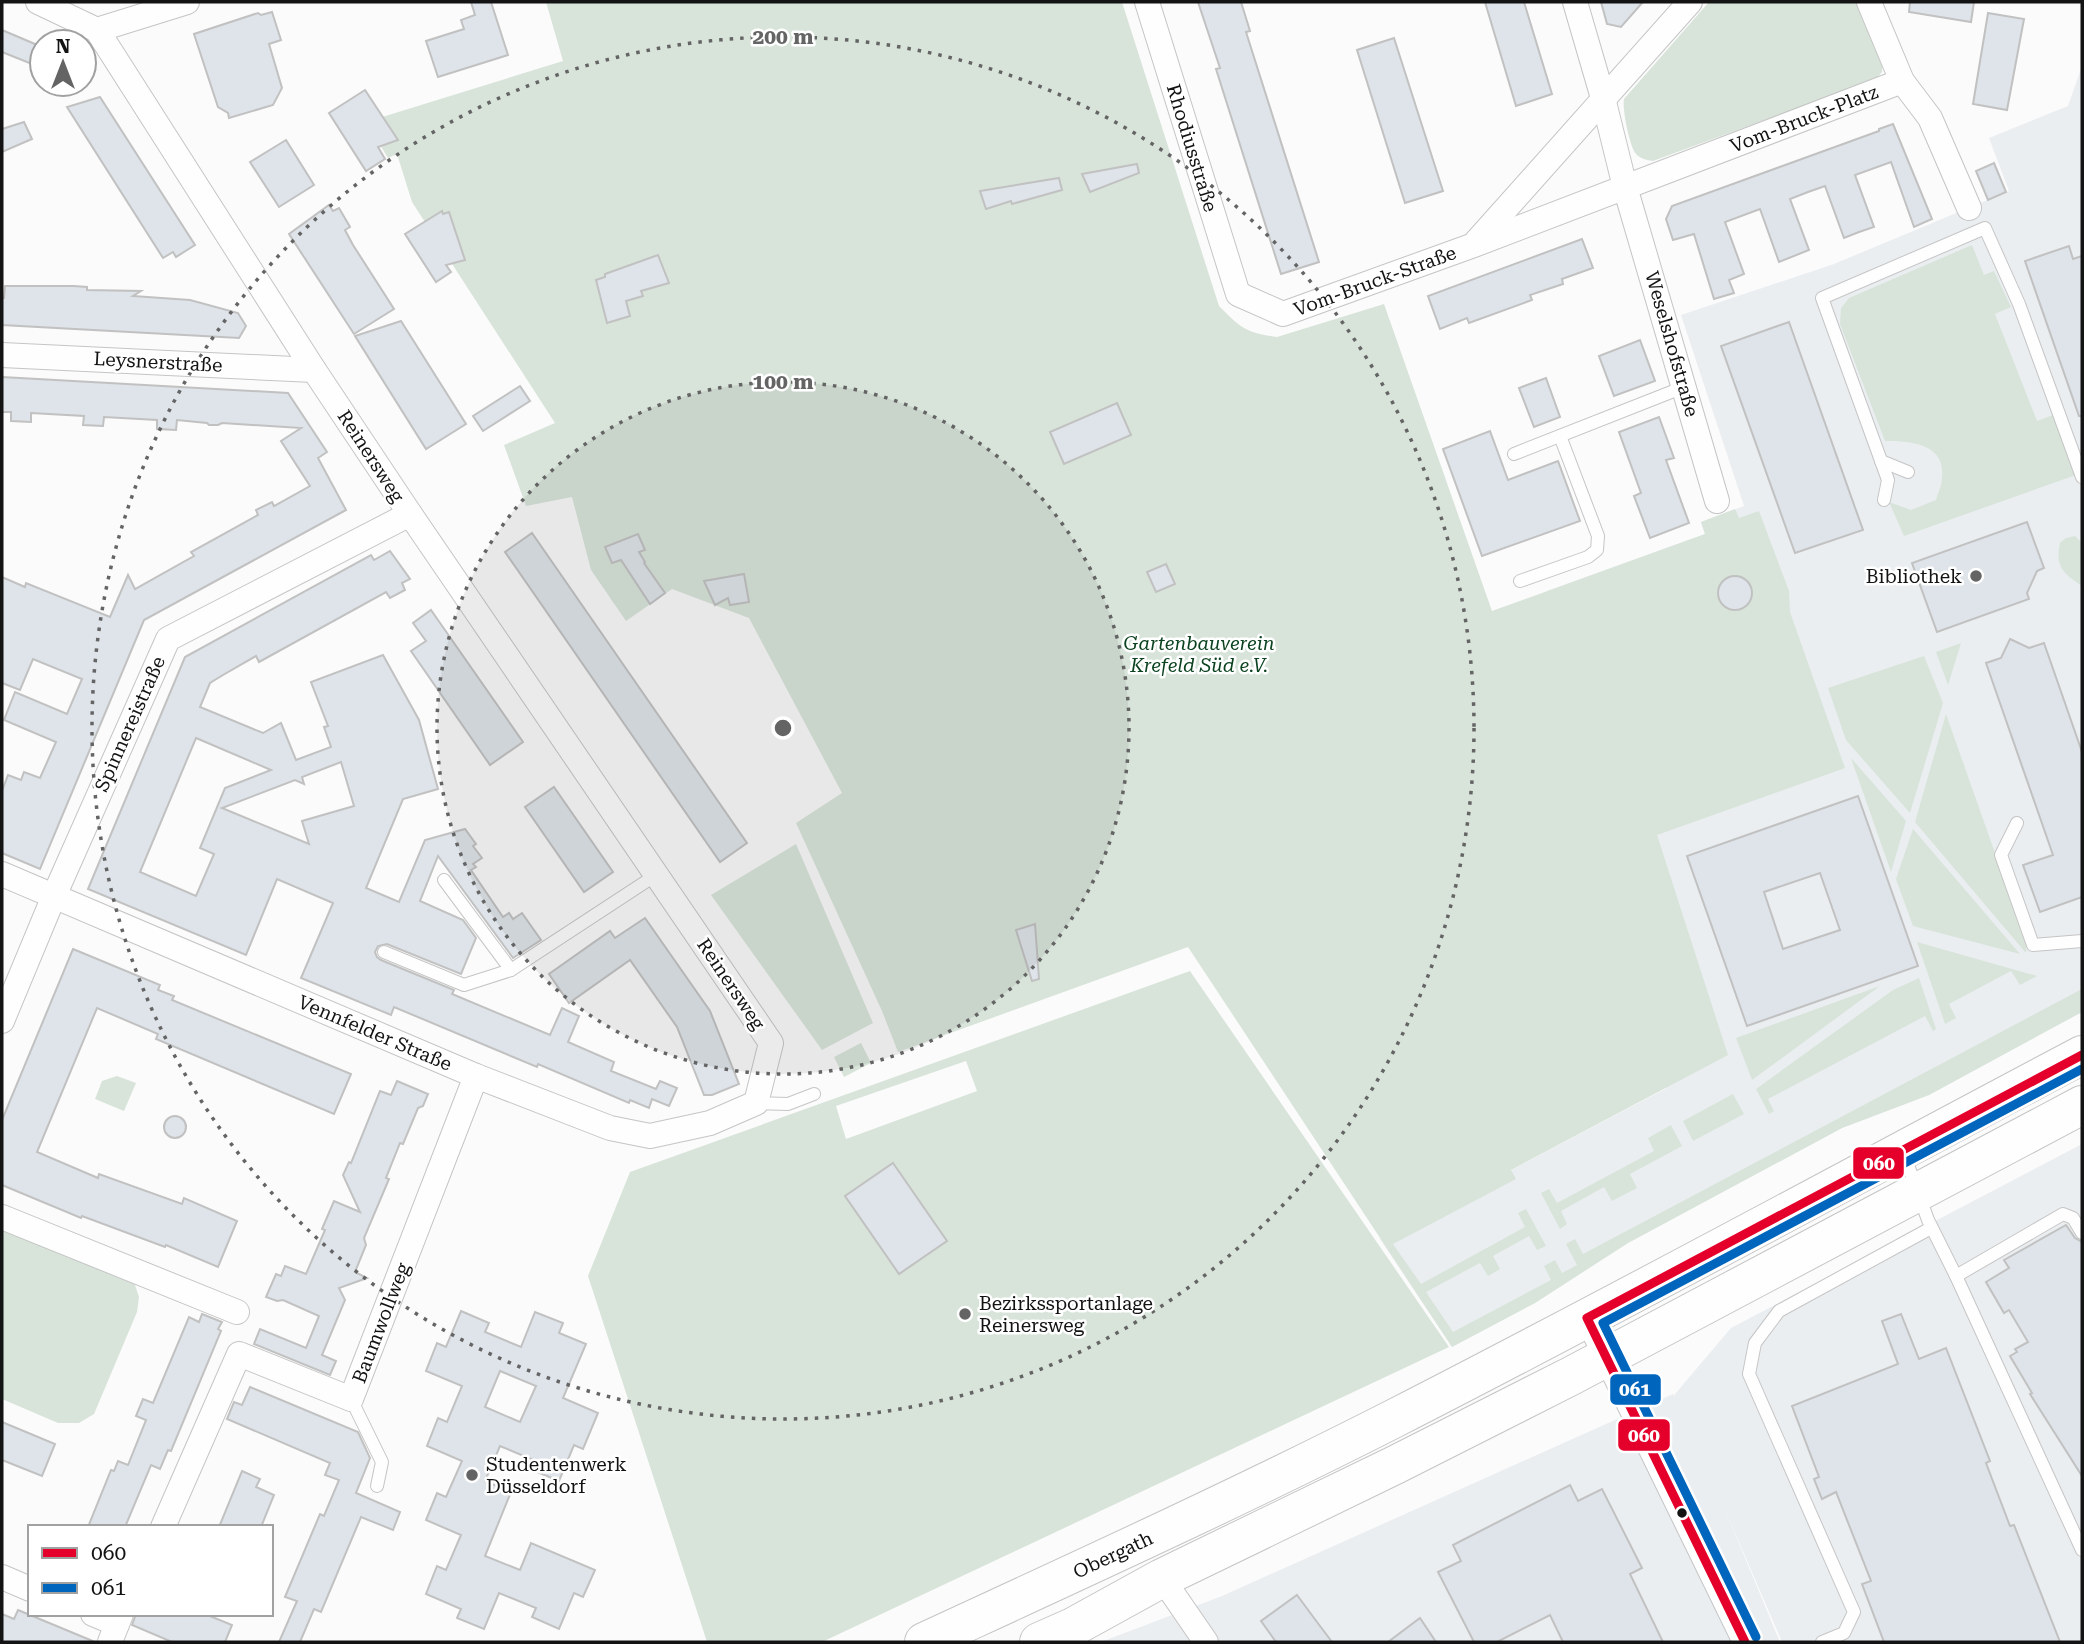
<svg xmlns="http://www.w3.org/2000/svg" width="2084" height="1644" viewBox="0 0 2084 1644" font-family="'Roboto Serif',serif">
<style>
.built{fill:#eaeef1}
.green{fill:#d8e4da;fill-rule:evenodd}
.building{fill:#dee4e9;stroke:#c1c1c1;stroke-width:2;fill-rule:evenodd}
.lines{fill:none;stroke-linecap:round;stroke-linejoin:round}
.service-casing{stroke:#c5c5c5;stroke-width:14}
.minor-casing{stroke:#c5c5c5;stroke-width:26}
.primary-casing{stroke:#c5c5c5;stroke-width:40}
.service{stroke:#fefefe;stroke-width:12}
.minor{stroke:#fefefe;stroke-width:24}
.primary{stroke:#fefefe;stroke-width:38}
.bus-1-casing{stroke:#fff;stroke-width:14}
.bus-2-casing{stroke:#fff;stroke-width:14}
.bus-1{stroke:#e4002b;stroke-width:9}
.bus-2{stroke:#0065bd;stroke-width:9}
.ring{fill:none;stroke:#646465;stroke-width:3.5;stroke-dasharray:3.5 7}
.poi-dot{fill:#646465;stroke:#fff;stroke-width:2.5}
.bus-dot{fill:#131314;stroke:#fff;stroke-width:2.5}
.labels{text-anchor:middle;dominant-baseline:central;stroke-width:5;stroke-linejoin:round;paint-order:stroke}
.street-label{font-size:19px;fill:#131314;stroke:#fff}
.poi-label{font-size:19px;fill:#131314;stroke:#fff;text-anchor:start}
.park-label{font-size:19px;font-style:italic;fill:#0b421f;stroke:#fff}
.centre{fill:#646465;stroke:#fff;stroke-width:3.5}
.ring-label{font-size:21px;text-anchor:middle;font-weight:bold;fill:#646465;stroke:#fff;stroke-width:5;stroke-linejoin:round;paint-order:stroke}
.line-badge{stroke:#fff;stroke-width:2.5}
.badge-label{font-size:19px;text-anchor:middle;font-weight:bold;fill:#fff}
</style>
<rect width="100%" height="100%" fill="#fbfbfb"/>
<g class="built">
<path d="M2082,66v946l-153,83 -87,33 -214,115 -93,60 -83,44 -72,-108 287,-151 -120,-497 158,-57 -4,-12 43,-16 -63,-191 153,-51 175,-73 -20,-53 79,-32z"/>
<path d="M2082,1144v498h-300l-59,-137 57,137h-679l121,-46 451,-202 2,2v-2l56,-66z"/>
</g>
<g class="green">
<path d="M546,2h576l97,304c22,22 27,27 58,31l107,-33 108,307 213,-77 -4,-12 34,-13 4,9 20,-7 30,80 1,21 55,156 -188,67 71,220 -217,115 5,9 -123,65 28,40 104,-57 -7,-14 8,-4 20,37 -9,4 -8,-14 -36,20 7,13 -12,7 -8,-13 -54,29 27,40 98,-52 -7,-14 11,-6 7,13 15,-8 -11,-21 9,-5 8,15 499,-265v23l-153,83 -87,33 -214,115 -93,60 -83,44 -264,-400 -290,105 -16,-41 -86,-188 46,-30 -93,-175 -77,-29 -46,32 -35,-51 -19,-73 -46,9 -22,-61 51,-22 -143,-221 -15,-48 -9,4 -22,-36 197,-61z"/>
<path d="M1709,2h151l23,55 -1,15 -6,7 -223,82c-8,-1 -15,-3 -19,-10 -5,-9 -12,-42 -10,-52z"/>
<path d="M1972,245l12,30 10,-4 17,36 -16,7 42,107 16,-6 23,60 -172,61 -15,-34 22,8 25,-10c2,-7 6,-15 6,-22 4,-35 -32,-37 -57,-37l-45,-117 1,-16 8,-10z"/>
<path d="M2075,536l7,7v43c-19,-13 -27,-19 -22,-43l6,-5z"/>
<path d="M1961,643l-13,42 -12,-33z"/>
<path d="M1924,656l19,47 -33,110 -64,-73 -18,-52z"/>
<path d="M1946,714l81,230 -1,9 -111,-131z"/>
<path d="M1851,758l55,63 -15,51z"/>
<path d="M1913,829l107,125 -107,-28 -17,-47z"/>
<path d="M796,844l77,179 -51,27 -111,-155z"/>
<path d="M1917,942l120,34 -17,9 -9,-14 -62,33 7,14 -11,6z"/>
<path d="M1190,971l259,376 -627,295h-115l-119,-366 42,-104zM966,1061l11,30 -131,48 -10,-33zM893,1164l54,77 -47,33h-1z"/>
<path d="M1919,978l17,51 -3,2 -8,-15 -157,83 6,12 -5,3 -13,-25 137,-99z"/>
<path d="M1880,986l-128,94 -16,-42z"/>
<path d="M861,1043l10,20 -27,14 -10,-20z"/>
<path d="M117,1076l19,7 -12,28 -29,-12 7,-18z"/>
<path d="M1733,1094l11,20 -51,27 -10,-20z"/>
<path d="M1671,1125l11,21 -52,28 7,14 -25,13 -8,-14 -43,24 6,13 -7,5 -19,-36 8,-4 8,14 97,-52 -6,-13z"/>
<path d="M2,1223l132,59 5,15 -2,15 -43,102 -15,9h-21l-56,-24z"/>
</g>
<g class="building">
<path d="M471,2h20l17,53 -70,22 -12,-36 38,-12 -3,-9 14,-5z"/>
<path d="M1198,2h43l9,29 -4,1 73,230 -38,12 -65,-205 4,-1z"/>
<path d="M1485,2h39l28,92 -36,12z"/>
<path d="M1601,2h42l-22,25 -14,-3z"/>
<path d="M1910,2h64l-3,20 -62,-10z"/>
<path d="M272,12l9,28 -12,4 13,44 -9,17 -44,13 -1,-5 -10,-6 -24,-73 64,-21 3,2z"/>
<path d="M1988,13l36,6 -17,91 -34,-6z"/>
<path d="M2,30l40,17v21l-40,-16z"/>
<path d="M1394,38l49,153 -38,12 -48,-153z"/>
<path d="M365,90l33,50 -20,7 7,12 -19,12 -37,-58z"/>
<path d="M100,97l95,148 -19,12 -3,-5 -10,6 -96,-151z"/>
<path d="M24,122l8,17 -30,13v-23z"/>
<path d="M1893,124l39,95 -18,8 -23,-65 -36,13 19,52 -15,5 -15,6 -19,-52 -17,6 -18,7 19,51 -30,12 -19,-53 -35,13 19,52 -15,6 5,13 -20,6 -20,-65 -21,6 -7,-21 6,-13 207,-75v-2z"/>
<path d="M286,140l28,45 -35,22 -29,-45z"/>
<path d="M1994,163l12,29 -18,8 -12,-29z"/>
<path d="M1137,164l2,9 -49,19 -8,-18z"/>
<path d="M1059,178l3,12 -50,14 -1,-3 -25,8 -6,-18z"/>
<path d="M329,205l4,6 6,-3 11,19 -5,3 8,15 41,64 -40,25 -65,-100z"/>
<path d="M442,211l1,3 6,-2 16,48 -19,5 5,7 -15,10 -31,-48z"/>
<path d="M1582,239l11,29 -31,11 1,5 -33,11 2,5 -63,23 -2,-5 -27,11 -12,-33z"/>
<path d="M2069,246l4,13 9,-3v160h-3l-54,-155z"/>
<path d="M658,255l11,28 -28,8 2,5 -17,5 4,15 -23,7 -11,-43 9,-3v-3z"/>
<path d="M5,286h69l13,1v3l54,1 -8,5 57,4 48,13 8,13 -7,12 -237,-13v-27h2z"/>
<path d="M401,321l65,103 -40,25 -71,-113z"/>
<path d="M1789,322l74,208 -68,23 -74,-207z"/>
<path d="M1640,340l15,41 -41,15 -15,-40z"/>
<path d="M2,377l286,16 39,59 -9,6 28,52 -202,110 -104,249 -38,-16v-62l6,-16 13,5 3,-8 16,6 16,-36 -52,-22 11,-28 52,22 15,-35 -49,-20 -13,31 -18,-7v-106l23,10 1,-4 84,34 18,-42 7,14 59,-33 -3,-4 67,-37 -2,-5 16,-8 2,4 36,-20 -29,-45 20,-13 -79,-5 -4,2h-9l-2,-2 -30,-3 -1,10 -19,-1v-9l-53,-3 -1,9 -20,-1 1,-9 -53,-3v9l-20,-1v-9h-9z"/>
<path d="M1546,378l14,39 -26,10 -15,-39z"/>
<path d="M520,386l10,15 -47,30 -10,-15z"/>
<path d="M1117,403l14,32 -67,29 -14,-32z"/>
<path d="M1659,417l15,41 -8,2 23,63 -39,15 -16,-42 7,-3 -22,-61z"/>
<path d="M1490,431l18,49 50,-19 22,60 -98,35 -39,-107z"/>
<path d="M2027,522l17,46 -7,3 -10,22 2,6 -92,33 -25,-69z"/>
<path d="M532,533l215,310 -27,19 -215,-310z"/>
<path d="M638,534l7,16 -6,2 6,10 -1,1 21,30 -15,11 -29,-44 -9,3 -7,-16z"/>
<path d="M390,551l20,28 -8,4 3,7 -15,8 -4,-6 -127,70 -3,-6 -33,19 -13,8 -10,24 63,26 18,-10 15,37 35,-13 -7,-20 4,-1 -17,-44 72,-27 36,65 19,69 -35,10 -37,89 33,14 26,-62 40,-11 11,15 -3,2 9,12 -9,6 3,3 -5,3 32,47 6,-4 4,6 9,-6 19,27 -28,18 -75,-102 -18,45 43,19 13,18 -15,36 -74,-30 -9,2 -3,6 2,5 4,3 73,30 -2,4 98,41 12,-27 17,8 -11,26 46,20 -3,9 45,18 4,-8 17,7 -8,18 -17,-7 -3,9 -19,-8 -1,3 -91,-39 -1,3 -143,-60 -3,8 -90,-37 32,-75 -56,-24 -31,76 -158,-66 97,-232 186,-102 3,5zM196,738l75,32 -46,18 -25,60 14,6 -18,42 -56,-24zM341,762l13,44 -52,15 7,23 -87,-36 73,-28 9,4 -2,-7z"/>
<path d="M1166,564l9,20 -19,8 -9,-20z"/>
<path d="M744,574l5,28 -19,3 -2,-7 -13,7 -11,-24z"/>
<circle cx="1735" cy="593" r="17"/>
<path d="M431,610l92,132 -33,23 -79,-114 15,-10 -13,-18z"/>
<path d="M2010,639l19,9 15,-5 38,109v145l-42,15 -17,-47 30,-10 -67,-192 15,-5z"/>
<path d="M554,787l59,85 -29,20 -59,-85z"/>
<path d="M1858,796l60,170 -171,60 -60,-170zM1820,873l20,57 -57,19 -19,-57z"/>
<path d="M645,918l65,93 29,73 -27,11h-8l-27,-68 -47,-67 -61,43 -20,-29 61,-43 5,7z"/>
<path d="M1035,924l4,55 -7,2 -16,-51z"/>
<path d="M73,949l87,36 -2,5 16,6 -2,4 179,74 -17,40 -178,-75 2,-5 -61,-26 -60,144 61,26 1,-4 83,30 2,-6 53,23 -19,46 -52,-22 -1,2 -83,-31 -1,2 -79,-33v-65z"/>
<path d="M397,1081l31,13 -5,12 -5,2 -15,36 -3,-1 -14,35 3,1 -25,59 2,7 -11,27 12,6 -28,10 6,12 -23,55 14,6 -6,14 -76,-31 6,-15 46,19 13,-32 -36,-16 -6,1 -11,-4 10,-23 5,2 4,-10 21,8 19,-44 -3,-1 12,-28 26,11 -17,-37 6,-13 2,1 29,-72 11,4z"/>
<circle cx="175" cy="1127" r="11"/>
<path d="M893,1163l54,78 -48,33 -54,-78z"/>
<path d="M2066,1225l9,13 7,4v234l-52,-82 2,-1 -22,-37 7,-4 -2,-3 13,-7 -19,-32 -5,3 -18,-31 23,-14 -5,-8z"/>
<path d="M461,1311l28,12 -4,9 36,15 14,-35 28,11 -4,10 27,11 -23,54 35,15 -15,36 -9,-4 -15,36 -27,-11 4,-9 -36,-15 -15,35 26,11 -26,64 35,14 11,-27 64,27 -12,27 -9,-4 -15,36 -27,-12 4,-9 -37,-15 -15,36 -27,-11 4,-9 -35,-15 11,-28 9,4 15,-35 -35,-15 11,-27 9,4 16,-36 -35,-15 11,-28 9,4 15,-36 -36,-15 11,-28 9,4zM500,1371l36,15 -16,36 -35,-15z"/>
<path d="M202,1314l20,8 -4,7 3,2 -50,120 -3,-1 -8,19 -9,-4 -26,62h-37l23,-57 3,1 4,-10 10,4 18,-45 -10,-4 7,-17 10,4 36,-86 10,5z"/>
<path d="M1901,1314l18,45 27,-11 44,113 -4,2 24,63 4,-1 46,117h-176l-22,-58 9,-3 -35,-89 -14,7 -8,-20 5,-2 -27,-71 106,-42 -16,-43z"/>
<path d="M250,1387l108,45 12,26 -14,35 44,19 -7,18 -32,-13 -40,95 -7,-3 -14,33h-21l18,-41 -12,-4 35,-83 4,2 15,-36 -14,-5 5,-12 -103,-44 7,-17 8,3z"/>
<path d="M2,1422l53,22 -13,32 -40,-16z"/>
<path d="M242,1471l18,8 -4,8 18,8 -13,32h-42z"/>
<path d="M1570,1485l8,16 24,-12 40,79 -12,6 33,68h-100l-13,-27 -53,27h-23l-36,-70 23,-11 -8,-16z"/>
<path d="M1297,1595l20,27 15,20h-56l-15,-21z"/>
<path d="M18,1610l77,32h-93v-28l12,5z"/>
<path d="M136,1614h69l27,11 -7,17h-53l-40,-17z"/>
<path d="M1420,1618l16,24h-48z"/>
</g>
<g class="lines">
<defs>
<g id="service">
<path d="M1514,454l170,-67"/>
<path d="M1881,461l27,11"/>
<path d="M1884,500l4,-20 -66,-182 163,-70 34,76 63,173"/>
<path d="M1520,581l68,-24 9,-7 1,-14 -38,-100"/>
<path d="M2017,823l-16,32 32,90 49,-4"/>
<path d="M444,880l67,90"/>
<path d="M384,952l80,33 47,-15 145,-95"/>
<path d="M756,1103l32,1 26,-10"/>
<path d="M1904,1154l24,66 28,56 126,274"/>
<path d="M1956,1276l107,-62 10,4 9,15"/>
<path d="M351,1399l31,63 -5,24"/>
<path d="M1822,1642l22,-9 10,-21 -105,-238 6,-31 24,-32 152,-83"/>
</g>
<g id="minor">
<path d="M38,2l59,28 90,-28"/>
<path d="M1147,2l91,292 45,20 191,-69 428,-164"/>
<path d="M1575,2l28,96 22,89 92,314"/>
<path d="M1869,2l33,79 28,37 39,90"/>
<path d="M1476,242l214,-240"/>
<path d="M2,355l312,15"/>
<path d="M2,874l474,202 134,52 40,8 60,-13 46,-20 15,-60 -361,-529 -96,-144 -217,-340"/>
<path d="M2,1021l52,-125 114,-257 242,-125"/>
<path d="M2,1217l235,95"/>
<path d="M1587,1318l158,324"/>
<path d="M163,1527l76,-173 112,45 125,-323"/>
<path d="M2,1577l28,12"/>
<path d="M1162,1578l44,64"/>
<path d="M93,1614l24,10"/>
<path d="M110,1642l11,-28"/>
</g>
<g id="primary">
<path d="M924,1642c158,-73 316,-145 471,-224 231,-118 458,-242 687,-363"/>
<path d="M1039,1642l34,-15 89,-49 233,-113 176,-89 511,-271"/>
</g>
</defs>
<use href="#service" class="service-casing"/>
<use href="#minor" class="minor-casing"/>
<use href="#primary" class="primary-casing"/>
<use href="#service" class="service"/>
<use href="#minor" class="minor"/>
<use href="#primary" class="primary"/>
<defs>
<path id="bus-1" d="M1745,1642l-158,-324 495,-263"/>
<path id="bus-2" d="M1756,1637l-153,-314 479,-254"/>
</defs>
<use href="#bus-1" class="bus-1-casing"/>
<use href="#bus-2" class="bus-2-casing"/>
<use href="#bus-1" class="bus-1"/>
<use href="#bus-2" class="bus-2"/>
</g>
<circle cx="783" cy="728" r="346" fill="#646465" fill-opacity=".12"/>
<g class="ring">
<circle cx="783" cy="728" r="346"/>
<circle cx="783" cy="728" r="691"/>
</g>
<g class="poi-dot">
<circle cx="1976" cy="576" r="7"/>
<circle cx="965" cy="1314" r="7"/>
<circle cx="472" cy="1475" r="7"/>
</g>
<circle class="bus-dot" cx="1682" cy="1513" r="6"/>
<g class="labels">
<g class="street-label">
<text transform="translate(1804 119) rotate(-21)">Vom-Bruck-Platz</text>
<text transform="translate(1192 148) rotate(73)">Rhodiusstraße</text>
<text transform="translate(1375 281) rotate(-20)">Vom-Bruck-Straße</text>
<text transform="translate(1672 344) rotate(74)">Weselshofstraße</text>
<text transform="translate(158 362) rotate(3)">Leysnerstraße</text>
<text transform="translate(371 456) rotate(57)">Reinersweg</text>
<text transform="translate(130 724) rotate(-66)">Spinnereistraße</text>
<text transform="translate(731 984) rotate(56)">Reinersweg</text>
<text transform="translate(375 1033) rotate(23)">Vennfelder Straße</text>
<text transform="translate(381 1323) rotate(-69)">Baumwollweg</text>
<text transform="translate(1113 1555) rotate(-25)">Obergath</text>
</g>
<g class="poi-label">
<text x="1962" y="576" text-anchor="end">Bibliothek</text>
<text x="979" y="1303">Bezirkssportanlage<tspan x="979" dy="22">Reinersweg</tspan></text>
<text x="486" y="1464">Studentenwerk<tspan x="486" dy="22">Düsseldorf</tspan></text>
</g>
<g class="park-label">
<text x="1199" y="643">Gartenbauverein<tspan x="1199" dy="22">Krefeld Süd e.V.</tspan></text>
</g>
</g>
<circle cx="783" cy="728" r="10" class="centre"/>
<g class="ring-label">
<text x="783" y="44">200 m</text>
<text x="783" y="389">100 m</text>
</g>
<g class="line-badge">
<rect x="1852" y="1146" width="53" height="34" rx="7" fill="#e4002b"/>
<rect x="1609" y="1373" width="53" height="33" rx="7" fill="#0065bd"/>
<rect x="1617" y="1418" width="54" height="34" rx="7" fill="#e4002b"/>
</g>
<g class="badge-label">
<text x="1879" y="1170">060</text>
<text x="1635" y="1396">061</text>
<text x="1644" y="1442">060</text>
</g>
<rect width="2084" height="1644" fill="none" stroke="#131314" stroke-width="7"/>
<rect x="28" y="1525" width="245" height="91" fill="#ffffff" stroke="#a1a1a1" stroke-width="2"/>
<rect x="42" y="1548" width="35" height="10" fill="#e4002b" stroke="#a1a1a1" stroke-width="2"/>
<text x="91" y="1560" font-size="21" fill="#131314">060</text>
<rect x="42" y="1583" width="35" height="10" fill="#0065bd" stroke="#a1a1a1" stroke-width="2"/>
<text x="91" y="1595" font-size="21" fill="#131314">061</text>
<g transform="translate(63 63)"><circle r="33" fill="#ffffff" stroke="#a1a1a1" stroke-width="2"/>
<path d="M0-5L12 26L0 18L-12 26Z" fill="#646465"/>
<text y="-10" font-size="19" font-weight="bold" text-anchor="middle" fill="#131314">N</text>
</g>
</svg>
